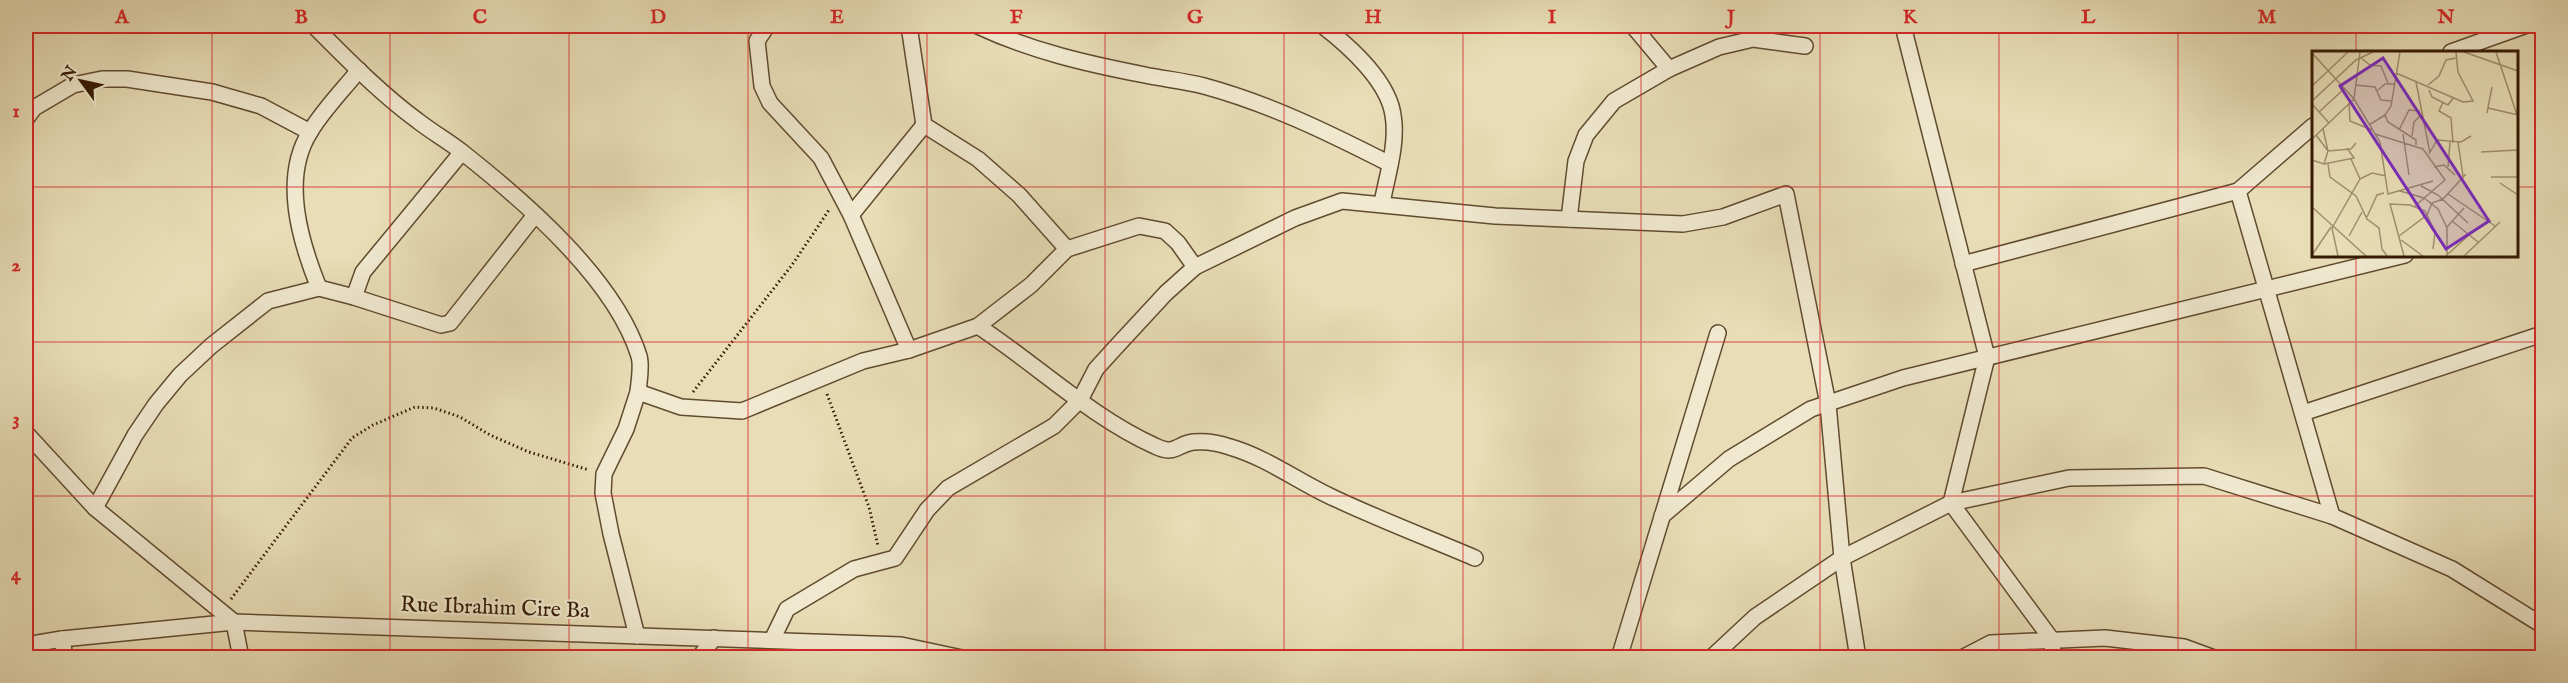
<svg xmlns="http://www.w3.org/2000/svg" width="2568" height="683" viewBox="0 0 2568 683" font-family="'IM FELL English',serif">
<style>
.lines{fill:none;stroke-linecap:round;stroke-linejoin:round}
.minor-casing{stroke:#614b2f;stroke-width:18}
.path{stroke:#341a02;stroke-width:3;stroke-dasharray:1.5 3;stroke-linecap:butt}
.minor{stroke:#f0e9d0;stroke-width:15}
.grid{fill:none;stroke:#d62828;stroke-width:1.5;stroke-opacity:0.55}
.labels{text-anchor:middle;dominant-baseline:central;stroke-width:4.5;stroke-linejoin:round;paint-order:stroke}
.street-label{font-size:22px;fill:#341a02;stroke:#f0e9d0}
.inset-road{fill:none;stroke:#a08f6e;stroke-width:1.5}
.view{fill:#7b2cbf;fill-opacity:0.15;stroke:#7b2cbf;stroke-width:3}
.inset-edge{fill:none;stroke:#341a02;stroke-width:3}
.neatline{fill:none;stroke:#d62828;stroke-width:2}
.grid-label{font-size:20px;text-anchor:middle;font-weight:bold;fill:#d62828}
</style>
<rect width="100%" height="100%" fill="#e8ddb6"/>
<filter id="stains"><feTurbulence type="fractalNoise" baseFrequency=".00333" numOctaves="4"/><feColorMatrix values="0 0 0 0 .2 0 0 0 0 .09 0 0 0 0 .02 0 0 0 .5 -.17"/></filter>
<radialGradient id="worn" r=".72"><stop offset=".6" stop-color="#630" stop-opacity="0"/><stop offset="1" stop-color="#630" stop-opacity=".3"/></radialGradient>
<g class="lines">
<defs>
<g id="minor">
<path d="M314,26c33,33 66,67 104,95 14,11 30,20 44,31 62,49 153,127 177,204 3,10 0,25 -1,36l43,15 61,4 121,-50 46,-11 69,-24 53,-41 36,-36 72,-23 26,5 13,12 17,24"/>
<path d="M767,26l-10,15 5,45 8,17 51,55 30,57 58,135"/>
<path d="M909,26l15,99 54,34 41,36 48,54"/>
<path d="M978,26c53,25 110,38 167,49 19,4 40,6 59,11 66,18 125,47 186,78"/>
<path d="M1323,26c26,20 65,55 70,89 5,28 -6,61 -11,88"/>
<path d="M1633,26l36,43"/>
<path d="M1903,26l84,331 -36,146 101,137 1,18"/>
<path d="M2451,52l73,-26"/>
<path d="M26,119l8,-11 39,-23 29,-6h25l85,13 49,14 49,26"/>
<path d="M2238,191l94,325"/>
<path d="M851,215l73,-90"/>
<path d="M1569,219l7,-58 10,-26 28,-34 55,-32 50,-22 34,-8 52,7"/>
<path d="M1963,264l275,-73 75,-65"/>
<path d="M319,288c-19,-47 -38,-110 -9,-156 13,-22 33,-42 49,-62"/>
<path d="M354,297l9,-25 99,-120"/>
<path d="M978,326c59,39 113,91 177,120 20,10 22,-2 38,-4 11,-1 26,1 37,5 38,11 70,36 106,52 45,21 92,39 139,59"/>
<path d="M2303,413l239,-79"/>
<path d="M26,433l69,75 139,114 7,36"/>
<path d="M95,508l40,-73 21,-31 24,-29 31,-29 57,-45 51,-13 35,9 87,28 9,-2 85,-108"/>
<path d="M1662,516l67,-57 82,-50 92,-31 502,-123"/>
<path d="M637,636l-26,-102 -8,-41 1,-19 22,-45 12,-37"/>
<path d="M62,639l3,19"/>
<path d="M772,640l15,-31 67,-40 41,-11 32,-48 21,-22 106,-62 26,-26 16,-31 20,-22 50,-54 29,-26 100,-49 47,-17 153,15 188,8 40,-7 63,-23 42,210 14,154 16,100"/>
<path d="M26,645l36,-6 172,-17 667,23 61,13"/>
<path d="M699,658l15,-20"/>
<path d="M1619,658l99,-325"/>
<path d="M1711,658l44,-41 87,-59 109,-55 118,-25 135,-2 128,40 120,53 90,56"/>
<path d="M1962,658l29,-15 114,-5 79,9 30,11"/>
</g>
</defs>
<use href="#minor" class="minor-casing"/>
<g class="path">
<path d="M693,392l99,-127 37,-55"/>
<path d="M827,394l42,113 9,39"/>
<path d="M231,599l121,-161 21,-13 42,-18 19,1 26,9 30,18 39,17 60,18"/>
</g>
<use href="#minor" class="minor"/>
</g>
<path class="grid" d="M212,26v632M390,26v632M569,26v632M748,26v632M927,26v632M1105,26v632M1284,26v632M1463,26v632M1641,26v632M1820,26v632M1999,26v632M2178,26v632M2356,26v26M26,187h2287M2516,187h26M2356,255v403M26,342h2516M26,496h2516"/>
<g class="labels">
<g class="street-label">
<text transform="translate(495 608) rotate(2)">Rue Ibrahim Cire Ba</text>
</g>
</g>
<g transform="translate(2312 51)">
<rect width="206" height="206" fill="#e8ddb6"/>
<path class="inset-road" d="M88,1l-9,54 -6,9 3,7 28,18v5M152,1l54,19M184,1l21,63M0,2l42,46 26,43 8,52 45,-13M49,7l9,7 11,1 7,17M84,22l67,29 10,-1 -15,-29 -2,-20M104,31l14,71M43,34l20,2 6,13 11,1M116,34l11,-9 7,-16 10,-2M0,35l36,-34M66,39l7,-6h9M117,39l3,7 16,8 6,-8M0,50l44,-41 17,-8M131,51l-4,9 12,7 2,25M37,52l1,18 22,9M0,53l17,19M176,57l30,7M7,61l26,-24M175,62l5,-26M57,74l16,-10M11,78l5,22 23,-2 5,-6M87,79l10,-20 11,1M63,83l48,15 22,31 -30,26M91,83l6,41M4,84l12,16 -4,13M100,85l2,-14 7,-7M0,88l42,-40 6,-47M146,91l5,34M169,101l37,-2M117,103l8,-14 24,2 10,-6M0,109l12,4 30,-6 -7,-10M16,113l2,13 26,19 11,23 12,9 3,21 5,7M122,116l10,-2 11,10M136,116l2,-25M179,126h27M48,128l12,-6 14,3M188,132l18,12M109,135l17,9 30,28M88,140l24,7 14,11 9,19v28M136,143l47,32M0,156l54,49M55,166l10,-22 7,-2M140,170l26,21M135,176l17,-19M37,185l13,-24M87,185l28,-21 5,-12 11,-4 23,-25M89,189l22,16M136,203l21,-19M0,204l19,-28M26,205l-6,-28 28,-49 -9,-20M92,205l-14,-52 20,1 15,6 10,21 -2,17M152,205l36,-34"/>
<path class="view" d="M71,7l106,163 -43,28 -106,-163z"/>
<rect width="206" height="206" class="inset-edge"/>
</g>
<rect width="2568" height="683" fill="none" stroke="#e8ddb6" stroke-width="66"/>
<g transform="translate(81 81) rotate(303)" stroke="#f0e9d0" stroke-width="4.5" paint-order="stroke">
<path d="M0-4.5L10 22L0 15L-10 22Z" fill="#341a02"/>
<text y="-9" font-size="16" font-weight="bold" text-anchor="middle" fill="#341a02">N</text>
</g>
<rect x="33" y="33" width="2502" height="617" class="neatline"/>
<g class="grid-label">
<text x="122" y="23">A</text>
<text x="301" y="23">B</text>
<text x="480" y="23">C</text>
<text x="658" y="23">D</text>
<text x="837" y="23">E</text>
<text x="1016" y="23">F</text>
<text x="1195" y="23">G</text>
<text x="1373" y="23">H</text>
<text x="1552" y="23">I</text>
<text x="1731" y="23">J</text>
<text x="1910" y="23">K</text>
<text x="2088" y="23">L</text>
<text x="2267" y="23">M</text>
<text x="2446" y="23">N</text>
<text x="16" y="117">1</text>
<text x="16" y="271">2</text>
<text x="16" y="425">3</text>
<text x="16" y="580">4</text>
</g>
<rect width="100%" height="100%" filter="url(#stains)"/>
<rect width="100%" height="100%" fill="url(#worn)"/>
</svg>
